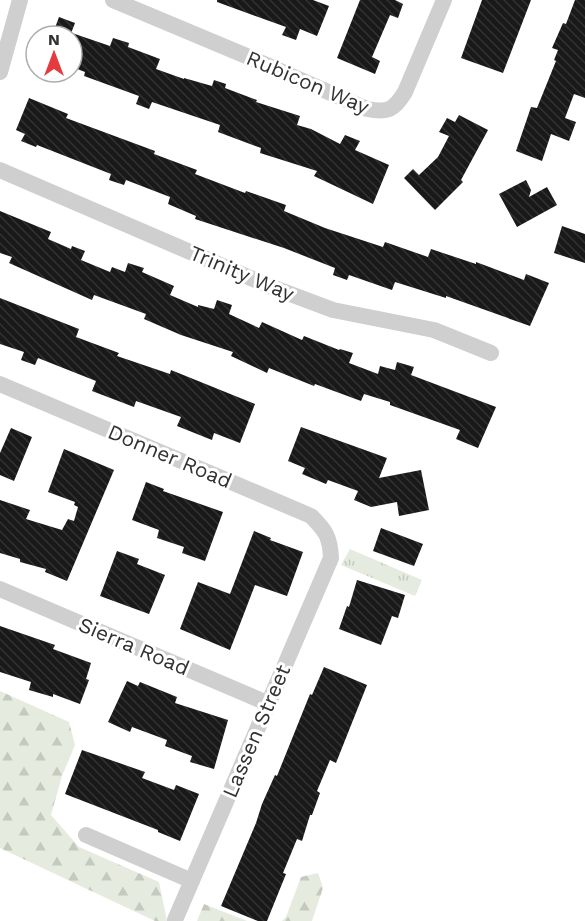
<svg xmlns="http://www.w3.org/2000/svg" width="585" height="921" font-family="'Work Sans',sans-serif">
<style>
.forest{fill:url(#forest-firs)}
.park{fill:url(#park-tufts)}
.building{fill:url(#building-back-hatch)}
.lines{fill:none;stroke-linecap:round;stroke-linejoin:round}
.minor{stroke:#cfcfcf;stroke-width:16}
.labels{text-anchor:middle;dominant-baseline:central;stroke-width:6;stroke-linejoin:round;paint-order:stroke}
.street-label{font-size:21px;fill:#323232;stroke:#fff}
</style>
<defs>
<pattern id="forest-firs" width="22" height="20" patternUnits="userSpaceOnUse" patternTransform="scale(1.5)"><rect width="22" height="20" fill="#e5ebde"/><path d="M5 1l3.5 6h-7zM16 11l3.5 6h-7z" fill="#c5cabf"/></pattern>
<pattern id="park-tufts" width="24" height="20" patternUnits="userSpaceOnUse" patternTransform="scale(1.5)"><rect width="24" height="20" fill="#e5ebde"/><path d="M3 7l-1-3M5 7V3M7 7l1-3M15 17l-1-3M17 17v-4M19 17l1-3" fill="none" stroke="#c5cabf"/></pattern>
<pattern id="building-back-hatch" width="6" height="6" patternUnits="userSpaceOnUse" patternTransform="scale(1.5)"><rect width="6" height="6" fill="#191919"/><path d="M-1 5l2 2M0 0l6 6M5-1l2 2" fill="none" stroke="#323232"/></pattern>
</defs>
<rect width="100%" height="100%" fill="#fff"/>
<path class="forest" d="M 0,691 L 69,722 L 75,745 L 62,776 L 51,815 L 79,847 L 159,882 L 167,921 L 155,921 L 0,848 Z
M 318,873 L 323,888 L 312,921 L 282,921 L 286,917 L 301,877 Z
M 204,904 L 247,921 L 197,921 Z"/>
<path class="park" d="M 350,549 L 422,580 L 415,596 L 341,565 Z"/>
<path class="building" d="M 217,0 L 313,0 L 329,6 L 317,36 L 300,29 L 296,40 L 282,35 L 286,27 L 217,2 Z
M 360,0 L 395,0 L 403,4 L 398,18 L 390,15 L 372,57 L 380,61 L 375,74 L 337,58 Z
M 482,0 L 531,0 L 503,73 L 461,58 Z
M 575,0 L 585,0 L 585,98 L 574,94 L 565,118 L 576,122 L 569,141 L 551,134 L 542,161 L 516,151 L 531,107 L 537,108 L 556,61 L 554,60 L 558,50 L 552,48 L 563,23 L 566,24 Z
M 59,17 L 75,23 L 70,36 L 52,36 Z
M 72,33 L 110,46 L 113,38 L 129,43 L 128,47 L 160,59 L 156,69 L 184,79 L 184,78 L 212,86 L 214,80 L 226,84 L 225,88 L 257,100 L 256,102 L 300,116 L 297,125 L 311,129 L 340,144 L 345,135 L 360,141 L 355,150 L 389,165 L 373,204 L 314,176 L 317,171 L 260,153 L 261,148 L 218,132 L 220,125 L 152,102 L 149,109 L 136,104 L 139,96 L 84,76 L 85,72 L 72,67 Z
M 29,98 L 68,114 L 66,118 L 155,151 L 154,154 L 197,170 L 195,174 L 245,193 L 246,191 L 286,205 L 284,211 L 325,228 L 383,247 L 385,242 L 428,257 L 431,249 L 476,264 L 476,262 L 524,280 L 526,274 L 549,283 L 530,326 L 446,296 L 446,298 L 395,282 L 392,290 L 349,275 L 347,280 L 333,275 L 335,268 L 284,248 L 195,219 L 196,216 L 168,204 L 170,197 L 126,180 L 124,185 L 109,180 L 111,174 L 37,145 L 36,147 L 21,141 L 25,134 L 16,130 Z
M 459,115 L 488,130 L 461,180 L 463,182 L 435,210 L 404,178 L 413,169 L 419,175 L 438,157 L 449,136 L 439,132 L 447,118 L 455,122 Z
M 526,180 L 531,190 L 529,197 L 547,187 L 557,205 L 517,227 L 499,194 Z
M 0,211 L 51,232 L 48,239 L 71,249 L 72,246 L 85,251 L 81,260 L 110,272 L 112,267 L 125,272 L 128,263 L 144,268 L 142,272 L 174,286 L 170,295 L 198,307 L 198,305 L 214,309 L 217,300 L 232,305 L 229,314 L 259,328 L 262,322 L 302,340 L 304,336 L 339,350 L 340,349 L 353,353 L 349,363 L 378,374 L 380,366 L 395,370 L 397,362 L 414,367 L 411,375 L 496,407 L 478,448 L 456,439 L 460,430 L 390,405 L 390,402 L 364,394 L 361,401 L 315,384 L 314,386 L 269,368 L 267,373 L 231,356 L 233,352 L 181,335 L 144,319 L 146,314 L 94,295 L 92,300 L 9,263 L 12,257 L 0,253 Z
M 562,226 L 585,234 L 585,263 L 554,253 Z
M 0,298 L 79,329 L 76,337 L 119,353 L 117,356 L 170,374 L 171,370 L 255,404 L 240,443 L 214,433 L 212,440 L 177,426 L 181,417 L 136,401 L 134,407 L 92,391 L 96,381 L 38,358 L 35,365 L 21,360 L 24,352 L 0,344 Z
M 301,427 L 387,458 L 379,478 L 421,470 L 429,510 L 399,516 L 397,502 L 371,507 L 354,500 L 358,491 L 328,480 L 326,484 L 302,474 L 305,468 L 288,461 Z
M 11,428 L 32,437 L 14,481 L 0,475 L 0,453 Z
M 64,449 L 114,470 L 67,581 L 45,572 L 46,569 L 20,562 L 20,559 L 0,553 L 0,500 L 30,510 L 26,519 L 62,530 L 68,519 L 74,521 L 78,507 L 74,505 L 75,502 L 48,492 Z
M 146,482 L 164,489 L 163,491 L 223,512 L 205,561 L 182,553 L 184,547 L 157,538 L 159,530 L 132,520 Z
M 381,528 L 423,544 L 414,566 L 373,551 Z
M 254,531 L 271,538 L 270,540 L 303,552 L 287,596 L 255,585 L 230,650 L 180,629 L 198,582 L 230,594 Z
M 117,551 L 139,559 L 137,564 L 165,575 L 149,614 L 100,596 Z
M 357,580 L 405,595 L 398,618 L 392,616 L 381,645 L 339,629 L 347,606 L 349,607 Z
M 0,626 L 55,645 L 53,649 L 91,663 L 86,679 L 89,680 L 80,704 L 53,694 L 53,697 L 29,690 L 31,682 L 0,672 Z
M 324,667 L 367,685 L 336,763 L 330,760 L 317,791 L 320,793 L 312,815 L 310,815 L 302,841 L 297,839 L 283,873 L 286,874 L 267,921 L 258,921 L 221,906 L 256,823 L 262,804 L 275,775 L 277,776 L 310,694 L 312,695 Z
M 127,681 L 138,686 L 140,682 L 177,697 L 175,703 L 228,720 L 214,769 L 190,762 L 192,756 L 165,746 L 167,740 L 132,727 L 130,732 L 108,722 Z
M 82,750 L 145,772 L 142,778 L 174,790 L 176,785 L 199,794 L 180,841 L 158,832 L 158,830 L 65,794 Z"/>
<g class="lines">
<path class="minor" d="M 113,0 L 244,55 L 367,109 C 388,113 394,110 405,92 L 444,0
M 0,72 L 20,0
M 0,170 L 269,286 L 333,310 L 434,330 L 491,353
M 0,384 L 311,516 C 326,531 330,537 331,558 L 175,920
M 0,589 L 267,703
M 86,835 L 192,881"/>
</g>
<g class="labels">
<g class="street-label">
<text transform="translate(308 82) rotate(23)">Rubicon Way</text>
<text transform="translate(242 273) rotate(23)">Trinity Way</text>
<text transform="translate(170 456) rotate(23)">Donner Road</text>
<text transform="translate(134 646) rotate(23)">Sierra Road</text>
<text transform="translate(256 731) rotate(-67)">Lassen Street</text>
</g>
</g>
<g transform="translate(54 54)"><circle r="28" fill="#ffffff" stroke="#adadad" stroke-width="1.5"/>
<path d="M0-4.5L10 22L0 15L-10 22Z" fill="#e43a40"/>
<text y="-9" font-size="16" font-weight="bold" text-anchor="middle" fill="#323232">N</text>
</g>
</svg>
